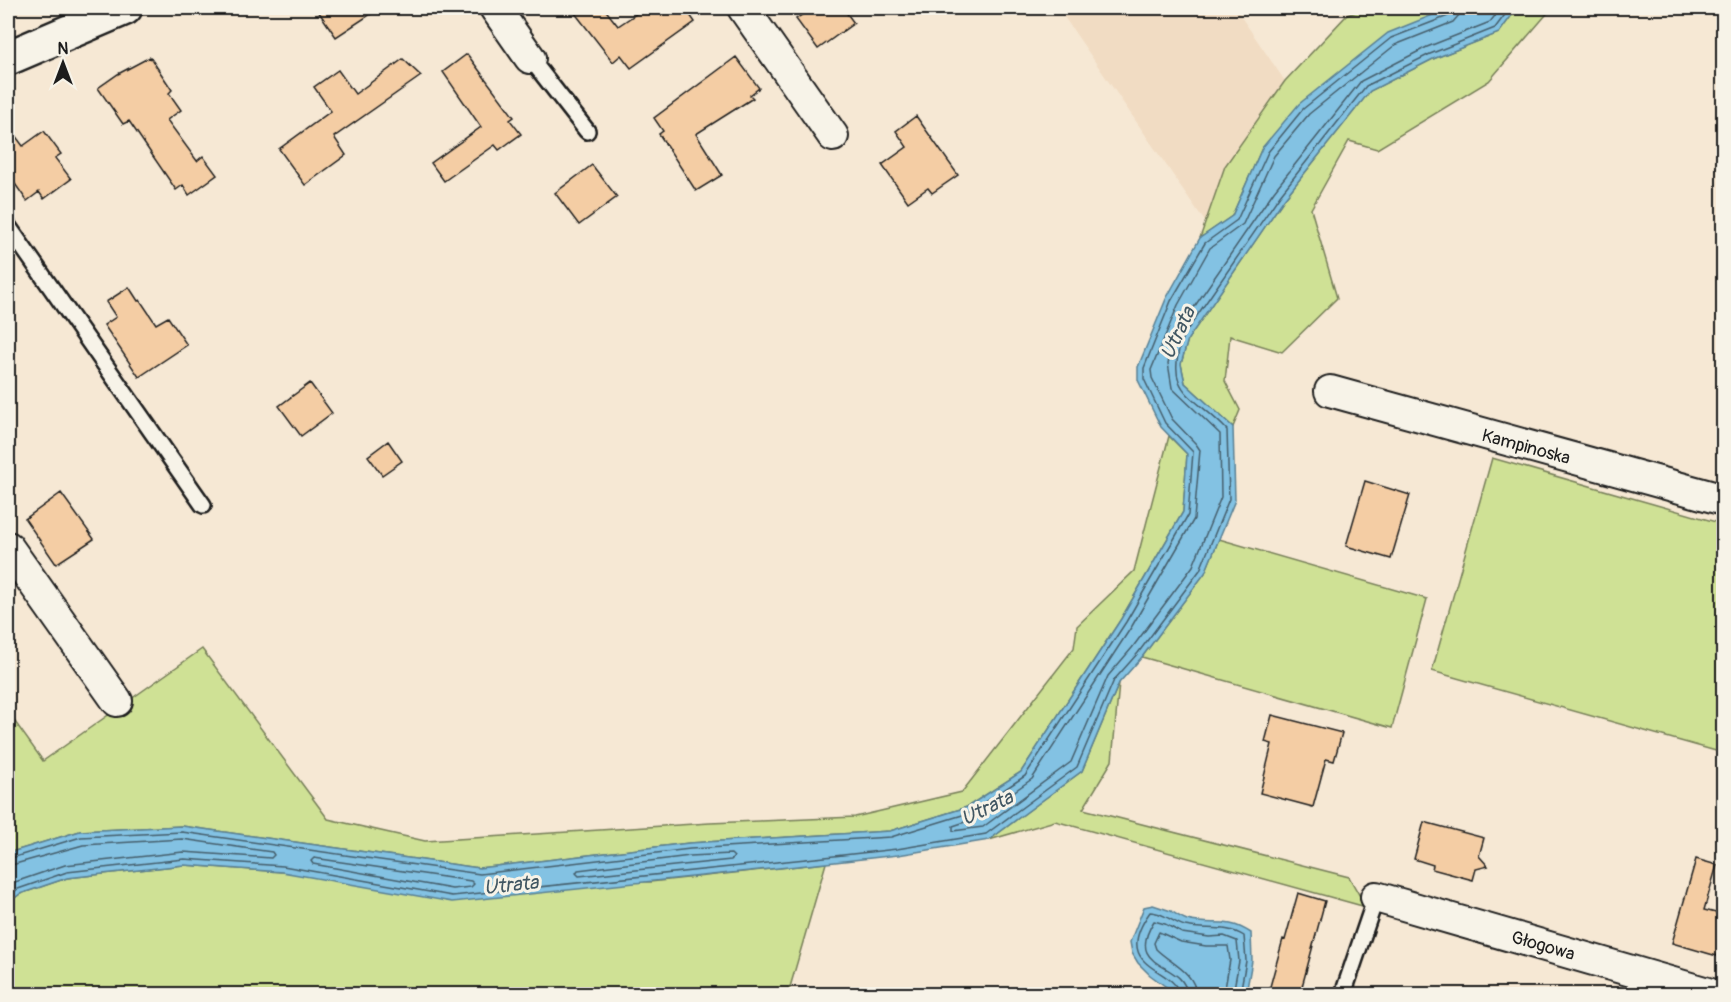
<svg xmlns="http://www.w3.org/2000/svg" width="1731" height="1002" font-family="Pangolin,sans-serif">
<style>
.built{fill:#f1dcc3}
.green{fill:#cfe195;stroke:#767e58;stroke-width:1.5}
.water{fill:#83c2e3;stroke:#5a8093;stroke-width:1.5}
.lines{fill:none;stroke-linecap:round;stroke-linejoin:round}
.shore{stroke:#455e6c;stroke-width:1.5}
.building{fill:#f4cda4;stroke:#1c1c1c;stroke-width:1.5}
.lane-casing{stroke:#1c1c1c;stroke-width:20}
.street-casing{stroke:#1c1c1c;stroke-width:34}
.secondary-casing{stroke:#1c1c1c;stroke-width:38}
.lane{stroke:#f7f3e8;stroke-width:15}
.street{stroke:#f7f3e8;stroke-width:30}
.secondary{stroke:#f7f3e8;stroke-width:33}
.labels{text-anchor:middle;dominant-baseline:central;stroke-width:6;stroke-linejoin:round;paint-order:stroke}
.street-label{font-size:18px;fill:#1c1c1c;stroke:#f7f3e8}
.water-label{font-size:20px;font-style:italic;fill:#405662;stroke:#f7f3e8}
</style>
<rect width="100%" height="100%" fill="#f6e8d4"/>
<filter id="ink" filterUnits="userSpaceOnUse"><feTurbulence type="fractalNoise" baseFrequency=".0167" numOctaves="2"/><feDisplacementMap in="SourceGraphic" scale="12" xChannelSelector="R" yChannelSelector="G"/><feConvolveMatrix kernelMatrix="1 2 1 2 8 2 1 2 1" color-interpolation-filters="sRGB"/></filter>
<g filter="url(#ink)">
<path class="built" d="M 1058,8 L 1235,8 L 1285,81 L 1225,166 L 1206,223 Z"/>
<path class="green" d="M 1368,8 L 1450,8 L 1262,148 L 1232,216 L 1200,238 L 1225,166 L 1285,81 L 1347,15 Z
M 1517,8 L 1552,8 L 1489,81 L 1377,149 L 1349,141 L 1311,209 L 1337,298 L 1282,352 L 1230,336 L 1225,381 L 1240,410 L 1233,427 L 1185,383 L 1181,364 L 1188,339 L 1284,199 L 1370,91 L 1433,59 L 1499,33 Z
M 1169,436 L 1187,454 L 1183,512 L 1121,619 L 1021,772 L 967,807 L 890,831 L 689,843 L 479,868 L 182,826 L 80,831 L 8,853 L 8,712 L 43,761 L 202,649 L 328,819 L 425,841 L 710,823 L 855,817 L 962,792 L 1074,648 L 1077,626 L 1134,571 Z
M 1492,458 L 1723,524 L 1723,753 L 1432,671 Z
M 1219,539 L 1427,599 L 1392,728 L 1142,657 L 1205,573 Z
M 1119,683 L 1112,761 L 1083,809 L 1349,877 L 1366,907 L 1055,821 L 989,840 L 1082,771 Z
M 826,863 L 788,994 L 8,994 L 8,903 L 20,894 L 67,878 L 184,865 L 282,872 L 650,882 Z"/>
<path class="water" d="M 1450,8 L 1517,8 L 1499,33 L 1433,59 L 1370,91 L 1284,199 L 1188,339 L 1181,364 L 1185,383 L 1233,427 L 1235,500 L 1205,573 L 1142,657 L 1119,683 L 1082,771 L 989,840 L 898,855 L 826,863 L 452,902 L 282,872 L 184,865 L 67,878 L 20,894 L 8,903 L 8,853 L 80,831 L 182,826 L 479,868 L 689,843 L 890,831 L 967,807 L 1021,772 L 1121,619 L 1183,512 L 1187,454 L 1161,427 L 1138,380 L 1138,367 L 1166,299 L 1200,238 L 1232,216 L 1262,148 L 1299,104 L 1388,33 Z
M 1153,905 C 1159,907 1165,909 1171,911 C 1176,914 1181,918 1187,920 C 1214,927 1225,916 1251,933 L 1252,961 L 1246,994 L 1176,994 L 1150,975 L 1138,963 L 1132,953 L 1130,942 L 1144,907 Z"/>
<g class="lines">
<path class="shore" d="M 1460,8 L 1459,15 L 1453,22 L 1395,45 L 1309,114 L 1274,156 L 1243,224 L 1210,248 L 1178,305 L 1151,370 L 1152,378 L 1172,419 L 1196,444 L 1200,450 L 1194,519 L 1132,626 L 1032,779 L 974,819 L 953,826 L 953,831 L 983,827 L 1071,762 L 1108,676 L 1132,648 L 1193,566 L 1221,497 L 1220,434 L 1172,388 L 1168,363 L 1177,332 L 1274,191 L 1361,81 L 1427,47 L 1490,22 L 1501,8
M 731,854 L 734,857 L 731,860 L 579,876 L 576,873 L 578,870 L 690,856 Z
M 314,858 L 471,881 L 474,884 L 471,887 L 452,889 L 313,864 L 311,861 Z
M 8,859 L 81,837 L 182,832 L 480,874 L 690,849 L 891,837 L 969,813 L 1025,776 L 1126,622 L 1188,515 L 1193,452 L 1165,423 L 1144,379 L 1144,368 L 1171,301 L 1205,243 L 1237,220 L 1268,152 L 1303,109 L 1391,38 L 1448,16 L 1452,12 L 1452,8
M 8,866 L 83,845 L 182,839 L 272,852 L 274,855 L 271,858 L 183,852 L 65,865 L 15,882 L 8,887
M 8,896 L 18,889 L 67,872 L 184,859 L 283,866 L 452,896 L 825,857 L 897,849 L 986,834 L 1077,767 L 1114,680 L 1138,653 L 1200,570 L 1229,499 L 1227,430 C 1193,393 1163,394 1183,336 L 1280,195 L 1366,86 L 1430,54 L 1495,28 L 1510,8
M 1179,994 C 1176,967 1109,970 1150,912 C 1163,912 1172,922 1185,926 C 1205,931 1226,924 1244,936 L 1246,961 L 1240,994
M 1187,994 C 1185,961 1123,971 1154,921 L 1165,924 L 1182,933 L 1209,937 L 1224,936 L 1237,941 L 1239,961 L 1233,994
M 1196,994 C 1195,972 1170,963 1156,949 L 1154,943 L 1159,932 L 1181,942 L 1206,946 L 1228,946 L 1230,960 L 1224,994"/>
</g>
<path class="building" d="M 316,8 L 380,8 L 336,37 Z
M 571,8 L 604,8 L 618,26 L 645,8 L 685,8 L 695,22 L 631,68 L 621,55 L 613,62 Z
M 812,8 L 843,8 L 854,23 L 818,49 L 796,19 Z
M 467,54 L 514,117 L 510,120 L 521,134 L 499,150 L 495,145 L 444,181 L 431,163 L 481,127 L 443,72 Z
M 150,57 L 172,90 L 169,93 L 181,110 L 167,120 L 197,161 L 203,156 L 217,175 L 189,195 L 183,185 L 176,190 L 129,121 L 123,124 L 98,88 L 118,74 Z
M 736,57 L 759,88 L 750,95 L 753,98 L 696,134 L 722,175 L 696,191 L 659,134 L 663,131 L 654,118 Z
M 403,59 L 421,76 L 334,137 L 346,155 L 305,185 L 279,149 L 331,111 L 314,87 L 338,70 L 355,94 Z
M 916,116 L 958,175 L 932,193 L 928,188 L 908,202 L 882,165 L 907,147 L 896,131 Z
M 8,126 L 23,146 L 44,131 L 61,154 L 55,158 L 71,179 L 44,199 L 39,192 L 27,201 L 8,174 Z
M 592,165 L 617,197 L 579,225 L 555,193 Z
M 129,287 L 138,301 L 140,300 L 156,324 L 168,317 L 187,345 L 139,377 L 104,325 L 116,317 L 106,302 Z
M 310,383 L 332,413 L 301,436 L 279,406 Z
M 388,441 L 402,461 L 382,475 L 368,456 Z
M 1365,481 L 1410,495 L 1391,559 L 1346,546 Z
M 61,493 L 94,539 L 56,564 L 25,519 Z
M 1272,715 L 1342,733 L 1334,761 L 1326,759 L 1313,807 L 1260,793 L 1272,744 L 1265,742 Z
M 1424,822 L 1484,838 L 1479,856 L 1488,866 L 1476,869 L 1473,880 L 1432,869 L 1433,865 L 1414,859 Z
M 1696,859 L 1717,865 L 1704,910 L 1724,915 L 1724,934 L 1717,956 L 1672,943 Z
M 1298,893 L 1325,901 L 1300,994 L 1268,994 L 1283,939 L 1285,940 Z"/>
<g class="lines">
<g class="lane-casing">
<path id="lane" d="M 530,58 L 587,131
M 8,226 L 203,505
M 1343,994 L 1376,897"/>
</g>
<g class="street-casing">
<path id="street" d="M 495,8 L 530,58
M 743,8 L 833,136
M 1330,391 L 1724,500
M 8,547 L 117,701
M 1376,897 L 1711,994"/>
</g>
<g class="secondary-casing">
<path id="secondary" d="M 8,58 L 125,8"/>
</g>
<use href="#lane" class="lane"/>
<use href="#street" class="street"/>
<use href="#secondary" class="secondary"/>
</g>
</g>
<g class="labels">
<g class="street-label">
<text transform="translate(1526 447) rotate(15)">Kampinoska</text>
<text transform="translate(1543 946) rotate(16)">Głogowa</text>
</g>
<g class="water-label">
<text transform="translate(1178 333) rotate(-65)">Utrata</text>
<text transform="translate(987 808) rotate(-26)">Utrata</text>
<text transform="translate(511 885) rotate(-6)">Utrata</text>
</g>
</g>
<rect width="1731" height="1002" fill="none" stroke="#f7f3e8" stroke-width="30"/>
<rect x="15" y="15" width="1701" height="972" fill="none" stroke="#1c1c1c" stroke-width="2" filter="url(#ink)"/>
<g transform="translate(63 63)" stroke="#f7f3e8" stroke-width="4.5" paint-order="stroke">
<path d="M0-4.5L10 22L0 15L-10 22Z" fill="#1c1c1c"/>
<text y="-9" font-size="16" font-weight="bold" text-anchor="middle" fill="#1c1c1c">N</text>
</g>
</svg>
